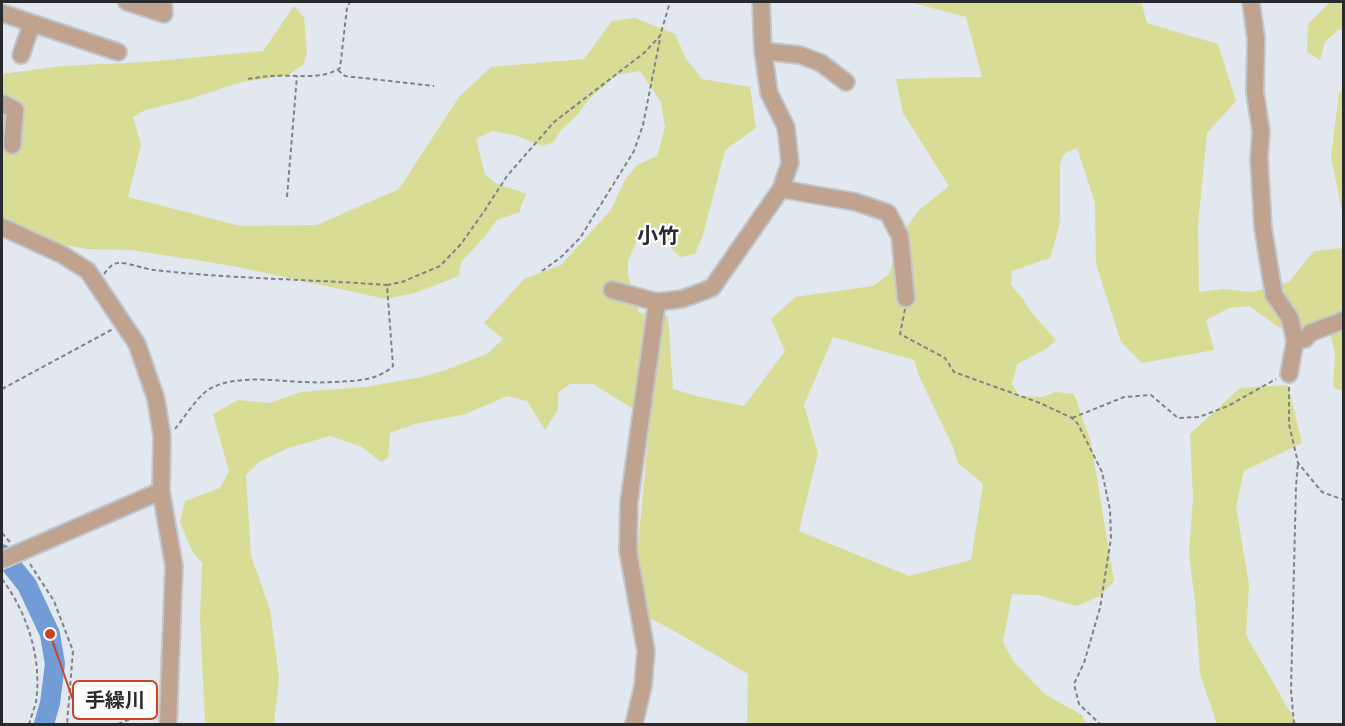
<svg xmlns="http://www.w3.org/2000/svg" width="1345" height="726" font-family="'Alegreya Sans','Noto Sans JP',sans-serif">
<style>
.green{fill:#d9dc94;fill-rule:evenodd}
.lines{fill:none;stroke-linecap:round;stroke-linejoin:round}
.river{stroke:#719cd6;stroke-width:20}
.minor-casing{stroke:#c1c6cd;stroke-width:20}
.path{stroke:#7f8388;stroke-width:2;stroke-dasharray:4.5 3;stroke-linecap:butt}
.minor{stroke:#bfa38e;stroke-width:16}
.labels{text-anchor:middle;dominant-baseline:central;stroke-width:4.5;stroke-linejoin:round;paint-order:stroke}
.quarter-label{font-size:21px;font-weight:bold;fill:#272c32;stroke:#fff}
.leader{fill:none;stroke:#cc4224;stroke-width:2}
.callout-dot{fill:#cc4224;stroke:#fff;stroke-width:2}
.callout{fill:#fff;stroke:#cc4224;stroke-width:2}
.callout-label{font-size:20px;text-anchor:middle;font-weight:bold;fill:#282a2d}
</style>
<rect width="100%" height="100%" fill="#e2e8f0"/>
<path class="green" d="M 909,2 L 1141,2 L 1147,23 L 1218,44 L 1236,101 L 1207,133 L 1198,226 L 1199,292 L 1223,289 L 1252,292 L 1289,282 L 1314,251 L 1343,248 L 1343,391 L 1333,388 L 1335,354 L 1328,324 L 1320,320 L 1287,333 L 1249,306 L 1229,308 L 1206,320 L 1214,350 L 1142,363 L 1121,342 L 1096,264 L 1095,203 L 1077,148 L 1065,153 L 1060,163 L 1060,223 L 1050,258 L 1012,271 L 1011,285 L 1023,299 L 1031,312 L 1056,340 L 1046,349 L 1017,364 L 1012,384 L 1019,396 L 1043,397 L 1056,392 L 1074,394 L 1091,442 L 1114,581 L 1100,596 L 1077,606 L 1037,595 L 1012,594 L 1003,642 L 1013,661 L 1046,695 L 1082,715 L 1086,724 L 752,724 L 747,722 L 748,674 L 669,628 L 649,618 L 637,555 L 650,419 L 593,384 L 570,384 L 558,393 L 558,410 L 545,430 L 527,401 L 507,396 L 466,414 L 415,424 L 390,433 L 388,458 L 381,462 L 362,447 L 330,436 L 288,448 L 259,462 L 246,475 L 251,556 L 270,609 L 279,678 L 274,724 L 205,724 L 200,619 L 202,563 L 192,551 L 180,522 L 185,501 L 220,488 L 229,472 L 213,414 L 238,400 L 269,403 L 301,392 L 365,387 L 417,378 L 443,371 L 487,354 L 503,339 L 484,323 L 524,279 L 561,265 L 611,210 L 625,180 L 637,165 L 657,156 L 665,127 L 661,102 L 640,71 L 617,75 L 590,98 L 577,115 L 561,130 L 554,142 L 542,146 L 515,135 L 492,131 L 476,139 L 485,174 L 495,183 L 527,194 L 521,205 L 520,212 L 497,220 L 486,235 L 461,262 L 459,276 L 415,293 L 386,299 L 233,266 L 131,250 L 87,249 L 40,240 L 23,230 L 8,218 L 2,219 L 2,74 L 61,66 L 146,62 L 263,51 L 294,6 L 304,17 L 307,53 L 303,65 L 286,76 L 241,82 L 187,100 L 145,110 L 133,117 L 141,145 L 128,197 L 240,226 L 317,225 L 399,189 L 459,97 L 491,67 L 584,59 L 612,21 L 635,18 L 675,34 L 686,59 L 702,79 L 750,87 L 756,128 L 725,150 L 703,235 L 695,254 L 680,257 L 668,245 L 655,227 L 640,233 L 628,261 L 628,275 L 639,313 L 668,316 L 673,389 L 700,397 L 744,406 L 785,351 L 771,319 L 795,297 L 873,286 L 889,274 L 900,236 L 919,210 L 949,186 L 903,113 L 896,79 L 982,77 L 966,17 ZM 833,337 L 914,360 L 919,376 L 953,447 L 958,463 L 983,484 L 971,560 L 909,576 L 799,531 L 818,453 L 804,405 Z
M 1330,2 L 1343,2 L 1343,31 L 1339,29 L 1325,42 L 1320,60 L 1307,52 L 1308,24 Z
M 1343,87 L 1343,217 L 1331,156 L 1339,94 Z
M 1288,385 L 1302,443 L 1244,471 L 1236,506 L 1249,585 L 1246,635 L 1297,724 L 1217,724 L 1200,674 L 1195,603 L 1189,552 L 1193,498 L 1190,434 L 1240,388 Z"/>
<g class="lines">
<path class="river" d="M 2,554 L 27,585 L 50,634 L 55,664 L 50,703 L 44,724"/>
<g class="minor-casing">
<path id="minor" d="M 127,2 L 164,14 L 163,2
M 1251,2 L 1256,39 L 1255,92 L 1261,132 L 1259,158 L 1263,228 L 1274,295 L 1290,318 L 1295,341 L 1289,374
M 2,13 L 118,52
M 763,51 L 800,55 L 821,63 L 846,82
M 21,55 L 32,23
M 2,104 L 4,104 L 15,110 L 12,145
M 781,189 L 856,202 L 888,213 L 900,236 L 906,298
M 2,227 L 63,255 L 88,271 L 137,344 L 156,399 L 162,436 L 161,491 L 2,560
M 612,290 L 657,302 L 682,299 L 712,288 L 781,189 L 790,163 L 786,127 L 769,93 L 763,51 L 761,2
M 1295,341 L 1305,339 L 1310,333 L 1344,320
M 161,491 L 174,566 L 168,724
M 634,724 L 643,686 L 646,651 L 628,551 L 629,502 L 657,302"/>
</g>
<path class="path" d="M 338,70 L 345,76 L 434,86
M 248,79 C 256,78 264,76 272,76 C 294,74 320,81 340,68 L 347,8 L 350,2
M 287,197 L 297,76
M 542,271 L 561,257 L 580,238 L 634,151 L 643,125 L 660,39
M 104,274 C 108,269 112,263 118,263 C 127,262 144,269 154,270 C 231,279 309,279 387,285
M 905,309 L 900,334 L 945,358 L 954,372 L 1040,403 L 1072,418 L 1078,424 L 1102,472 L 1110,510 L 1111,538 L 1100,608 L 1084,663 L 1074,684 L 1079,704 L 1100,724
M 1289,387 L 1289,424 L 1298,463 L 1322,492 L 1344,500
M 2,389 L 113,329
M 1072,418 L 1124,397 L 1151,395 L 1178,418 L 1199,417 L 1228,406 L 1276,379
M 175,429 C 183,419 194,402 204,393 C 228,373 275,381 304,382 C 320,383 335,382 351,381 C 366,380 382,377 393,366 L 387,285 L 402,282 L 440,266 L 461,244 L 485,210 L 507,176 L 554,122 L 644,53 L 660,36 L 670,2
M 2,533 L 10,542
M 30,564 L 54,601 L 73,651 L 67,724
M 2,579 C 28,614 42,659 36,702 C 34,709 31,717 29,724
M 118,724 L 155,709
M 1294,724 L 1291,690 L 1296,486 L 1298,463"/>
<use href="#minor" class="minor"/>
</g>
<g class="labels">
<g class="quarter-label">
<text x="658" y="236">小竹</text>
</g>
</g>
<path class="leader" d="M50 634L73 700"/>
<circle class="callout-dot" cx="50" cy="634" r="6"/>
<rect class="callout" x="73" y="681" width="84" height="38" rx="6"/>
<g class="callout-label">
<text x="115" y="707">手繰川</text>
</g>
<rect width="1345" height="726" fill="none" stroke="#282a2d" stroke-width="6"/>
</svg>
